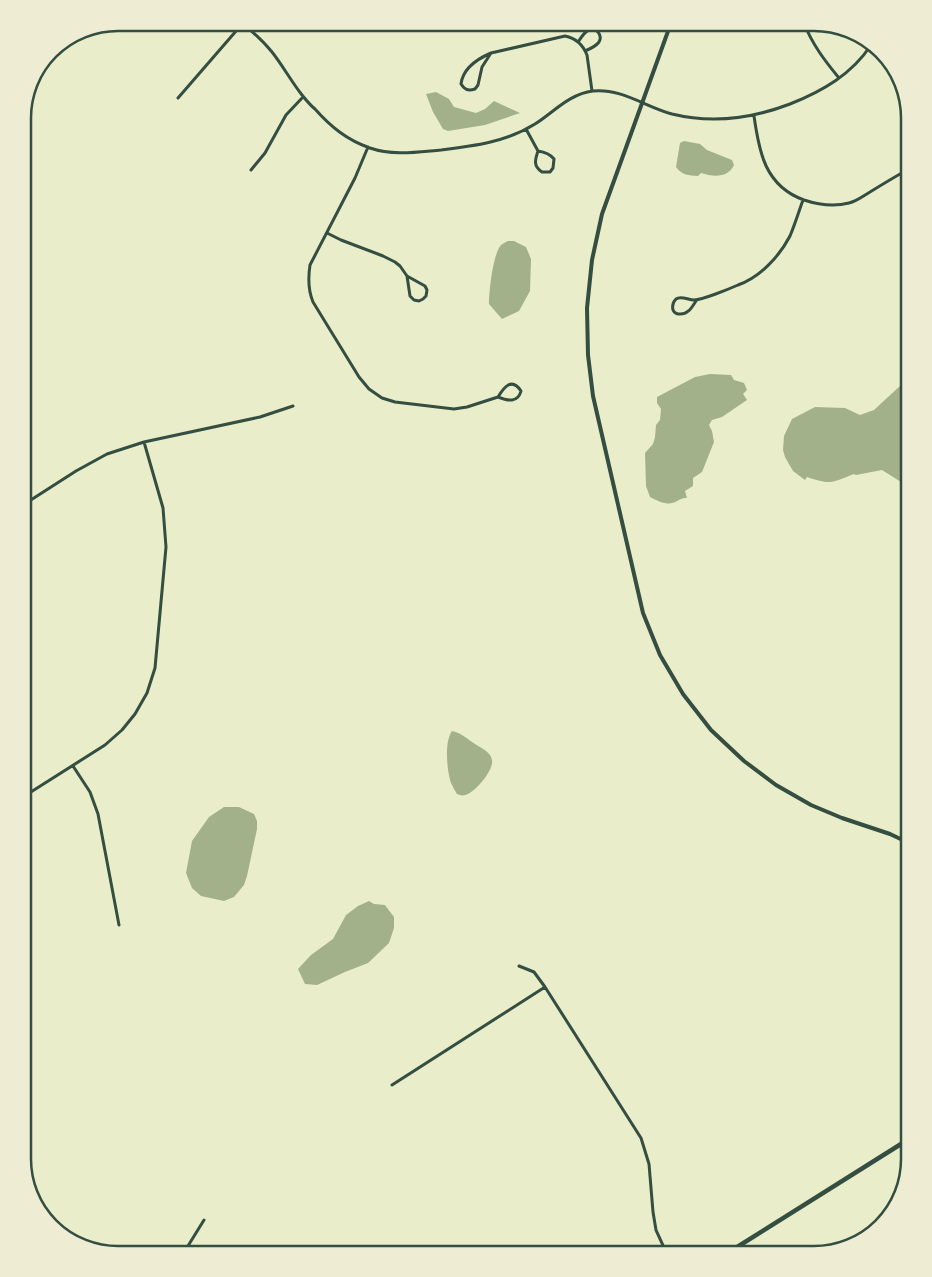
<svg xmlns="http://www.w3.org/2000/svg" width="932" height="1277" font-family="'Golos Text',sans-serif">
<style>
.water{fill:#a3b18a}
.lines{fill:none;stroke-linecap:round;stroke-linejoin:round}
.minor{stroke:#344e41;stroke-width:3}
.tertiary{stroke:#344e41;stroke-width:4}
.secondary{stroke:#344e41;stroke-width:4.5}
.rim{fill:none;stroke:#344e41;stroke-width:2.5}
</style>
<rect width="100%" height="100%" fill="#e9edc9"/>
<path class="water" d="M 436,92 L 449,99 L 454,107 L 476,113 L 485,109 L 494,101 L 520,113 L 485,125 L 448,131 L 443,129 L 433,112 L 426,94 Z
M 684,141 L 700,144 L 707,150 L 732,160 L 734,165 C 728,178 714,177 701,173 L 698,176 C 688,175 683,176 676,167 L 680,143 Z
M 508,241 L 514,241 L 526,247 L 531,259 L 530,291 L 519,311 L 502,319 L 489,304 C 489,291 493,254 501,245 C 501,245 507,241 508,241 Z
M 710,374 L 731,375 L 734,380 L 744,383 L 747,390 L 743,394 L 747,400 L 722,417 L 712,420 L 709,425 L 712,431 L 714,442 L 702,472 L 693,478 L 693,486 L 685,491 L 687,498 C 681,498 680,500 675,502 C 666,506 658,501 650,497 L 646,486 L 645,453 L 653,444 L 655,437 L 656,425 L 660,420 L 661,409 L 657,403 L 657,397 L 695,377 Z
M 909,380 L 909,487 L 882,470 L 856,475 L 854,474 C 831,483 831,485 807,477 L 805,480 L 793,471 L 785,457 L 783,450 L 784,436 L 792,419 L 815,407 L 845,408 L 860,415 L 874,410 L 901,385 Z
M 452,731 C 462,733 467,739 475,744 C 481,748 491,752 492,760 C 494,770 475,793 465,795 C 462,796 460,795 457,794 C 455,791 453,787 451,783 C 447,771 444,742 452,731 Z
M 224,807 L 239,807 L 254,814 L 257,821 L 257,829 L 247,876 L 244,885 L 234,897 L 224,901 L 201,896 L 192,888 L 186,873 L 192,841 L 209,817 Z
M 369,901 L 374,904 L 385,905 L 394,917 L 394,928 L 389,943 L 368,963 L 345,972 L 317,985 L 305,984 L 298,969 L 311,955 L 333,939 L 346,915 L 358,906 Z"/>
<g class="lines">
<path class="minor" d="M 242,23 C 253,32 263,41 272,52 C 283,66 291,81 302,95 C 306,100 310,105 315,109 C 331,127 347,140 370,148 C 393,156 417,152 441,150 C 474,146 506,142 535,124 C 554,112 569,94 593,91 C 621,88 646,107 672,114 C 713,124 751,119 790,104 C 823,91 852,74 871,45
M 804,23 C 812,44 825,61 839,78
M 97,30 L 100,32 L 107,30 L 110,26
M 578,42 C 581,38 584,32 589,30 C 596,27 603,35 599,42 C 596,46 590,49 585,51
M 491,53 L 482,67 L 478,85 L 475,89 C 468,91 465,90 461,84 C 463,68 477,59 491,53 L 565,36 C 575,38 583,45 587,55 L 592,91
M 178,98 L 243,23
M 754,116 C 759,152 765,186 804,200 C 819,205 834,207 849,203 C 857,201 863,196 870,192 C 883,184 896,176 909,169
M 526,129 L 538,151 C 535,160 533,166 542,172 L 550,172 L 553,168 L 554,159 C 550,154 545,152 538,151
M 368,147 L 355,178 L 310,265 C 308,278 308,290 313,302 L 359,377 L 369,389 L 382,398 L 395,402 L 454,409 L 467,407 L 498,397 C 508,401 518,403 521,391 C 512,377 504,387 498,397
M 251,170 L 265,153 L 286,115 L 303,97
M 327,233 L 341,240 L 383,256 L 395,262 L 400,266 L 407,276 L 410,296 L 414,300 L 419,301 L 423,299 L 426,296 L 427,290 L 425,286 L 407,276
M 23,272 C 26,268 25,264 23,261
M 696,301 C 692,307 688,315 679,314 C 676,314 674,312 673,310 C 672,306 673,302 676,299 C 681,295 688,300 694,300 C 702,300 729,289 738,285 C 760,277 779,257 790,236 C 795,224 799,211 803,200
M 23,505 L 76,471 L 107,454 L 144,442 L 260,417 L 293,406
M 73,766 L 90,792 L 98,814 L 119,925
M 23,797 L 105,745 L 122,730 L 135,714 L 147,693 L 155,668 L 166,547 L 163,508 L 144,442
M 519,966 L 534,972 L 545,987 L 641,1138 L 649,1164 L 653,1212 L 656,1230 L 667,1254
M 392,1085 L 545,987
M 183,1254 L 204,1220"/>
<path class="tertiary" d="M 671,23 L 602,214 L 592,260 L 587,308 L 588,355 L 593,396 L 643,613 L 660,655 L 683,694 L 711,730 L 744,761 L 776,785 L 811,805 L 842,818 L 890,834 L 909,843"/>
<path class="secondary" d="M 726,1254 L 909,1139"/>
</g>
<path d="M0 0H932V1277H0ZM118 31H814A87 87 0 0 1 901 118V1159A87 87 0 0 1 814 1246H118A87 87 0 0 1 31 1159V118A87 87 0 0 1 118 31Z" fill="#eeecd3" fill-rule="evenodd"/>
<path class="rim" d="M118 31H814A87 87 0 0 1 901 118V1159A87 87 0 0 1 814 1246H118A87 87 0 0 1 31 1159V118A87 87 0 0 1 118 31Z"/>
</svg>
